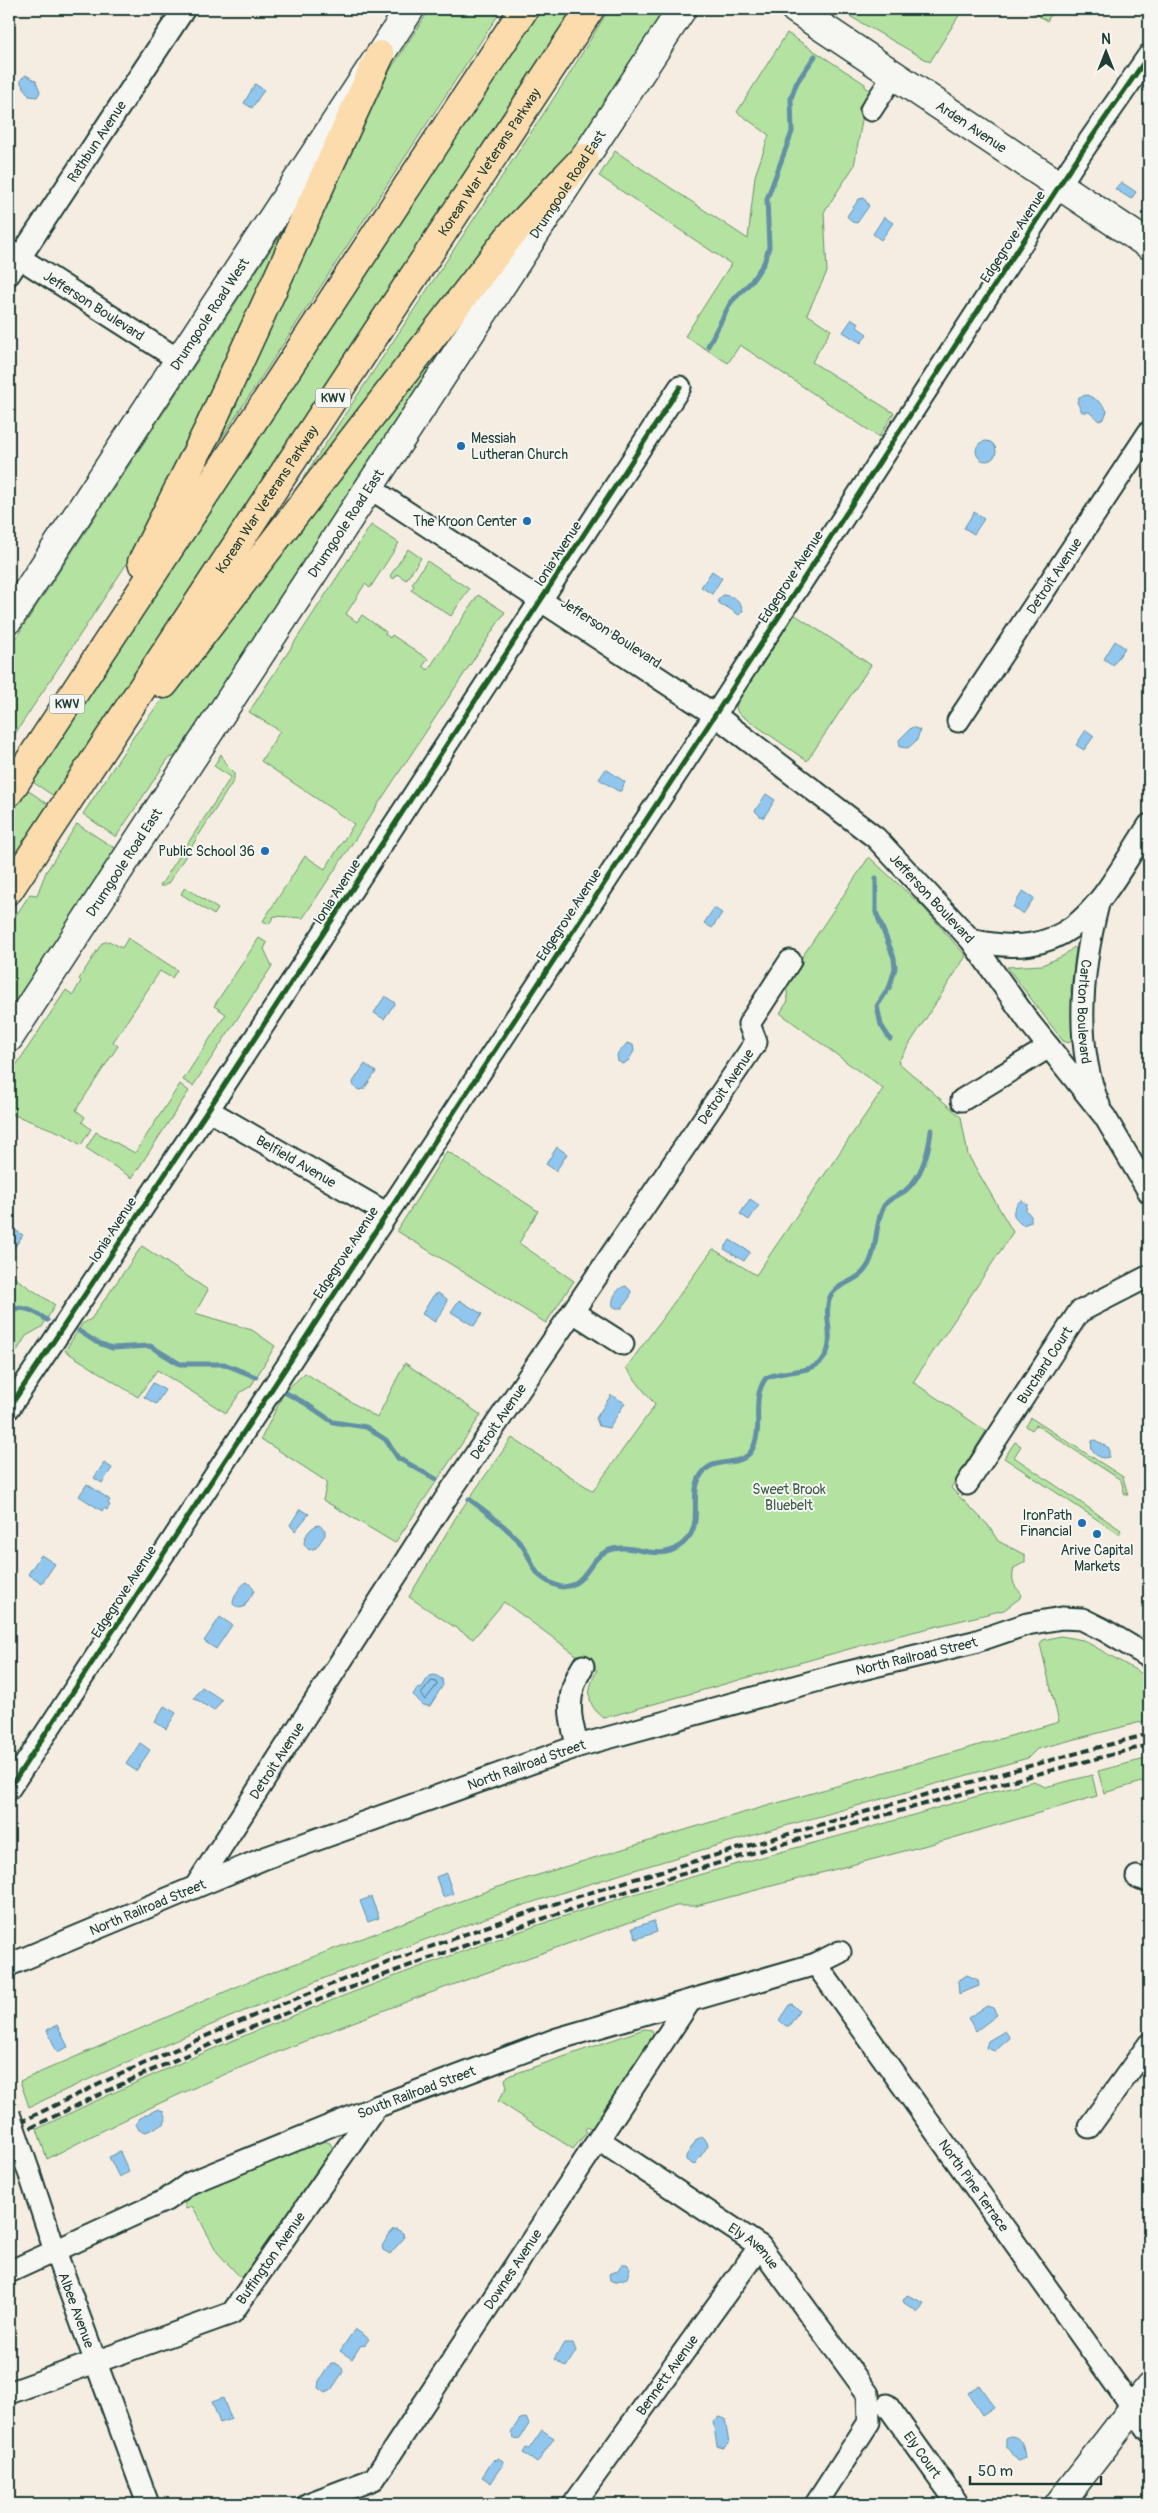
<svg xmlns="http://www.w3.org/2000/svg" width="1158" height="2513" font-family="Pangolin,sans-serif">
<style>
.green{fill:#b3e2a1;stroke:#69906a}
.water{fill:#91c7ef;stroke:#6390a4}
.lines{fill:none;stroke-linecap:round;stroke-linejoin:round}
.shore{stroke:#4d747f;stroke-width:1}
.stream{stroke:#6390a4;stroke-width:5}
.street-casing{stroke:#1f3d34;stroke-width:25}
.secondary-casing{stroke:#1f3d34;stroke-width:31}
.highway-casing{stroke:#1f3d34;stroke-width:31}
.street{stroke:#f6f6f2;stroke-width:21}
.secondary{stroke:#f6f6f2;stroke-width:28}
.highway{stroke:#fcdcac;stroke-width:28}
.rail{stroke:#1f3d34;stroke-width:4;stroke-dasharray:8 4;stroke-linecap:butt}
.street-bridge-casing{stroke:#1f3d34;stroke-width:25;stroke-linecap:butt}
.street-bridge{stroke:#f6f6f2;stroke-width:21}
.cycleway-casing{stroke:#f6f6f2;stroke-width:8}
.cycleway{stroke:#1b5e20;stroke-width:5}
.poi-dot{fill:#1f6fb2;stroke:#f6f6f2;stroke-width:2}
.labels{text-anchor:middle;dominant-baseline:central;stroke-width:4;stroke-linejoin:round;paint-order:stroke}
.shield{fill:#f6f6f2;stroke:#60746d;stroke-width:1}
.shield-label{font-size:12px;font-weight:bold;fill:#1f3d34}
.street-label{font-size:14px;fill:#1f3d34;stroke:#f6f6f2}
.poi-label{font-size:14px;fill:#1f3d34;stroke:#f6f6f2;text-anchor:end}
.park-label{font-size:14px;fill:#3d5e4a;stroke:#f6f6f2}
</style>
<rect width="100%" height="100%" fill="#f5ede1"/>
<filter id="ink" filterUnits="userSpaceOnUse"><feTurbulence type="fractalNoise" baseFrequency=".02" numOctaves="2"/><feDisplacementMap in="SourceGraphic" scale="10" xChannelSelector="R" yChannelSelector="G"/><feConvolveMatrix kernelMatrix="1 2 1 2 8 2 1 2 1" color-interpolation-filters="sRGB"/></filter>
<g filter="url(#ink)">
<path class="green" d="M 430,9 L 502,9 L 206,462 L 354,132 L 390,70 Z
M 540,9 L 577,9 L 57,798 L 31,781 Z
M 609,9 L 668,9 L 595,119 L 569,152 L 293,497 L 295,490 L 567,78 Z
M 837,9 L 963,9 L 930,62 Z
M 1027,9 L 1054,9 L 1047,21 Z
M 787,33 L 865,84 L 865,87 L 873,92 L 864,109 L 854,166 L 824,212 L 827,272 L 807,314 L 831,330 L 812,362 L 894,413 L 879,437 L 740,345 L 728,363 L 685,336 L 731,264 L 599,176 L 615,151 L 748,239 L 755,176 L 769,135 L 737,112 Z
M 304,199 L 158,516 L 9,743 L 9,648 Z
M 451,326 L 456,332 L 177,755 L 168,759 L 116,837 L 83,814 L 134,736 Z
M 371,525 L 399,543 L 370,588 L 365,584 L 346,614 L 357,622 L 362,615 L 386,632 L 385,634 L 390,638 L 392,635 L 428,659 L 423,666 L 428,670 L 478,595 L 505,612 L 303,918 L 274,916 L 269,924 L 263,921 L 305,856 L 325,869 L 354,824 L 261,761 L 280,731 L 249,712 Z
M 408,549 L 421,558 L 406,580 L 397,574 L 394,579 L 390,576 Z
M 427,561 L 469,589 L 451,616 L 411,590 L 414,586 L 412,584 Z
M 794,614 L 871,665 L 807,761 L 738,713 L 736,708 L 739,695 Z
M 221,754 L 226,765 L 234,773 L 234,780 L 169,882 L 164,886 L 160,886 L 231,777 L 214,766 Z
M 26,789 L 52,807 L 9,872 L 9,815 Z
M 77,824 L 116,849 L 9,1012 L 9,926 L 30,894 L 37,895 L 46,872 Z
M 869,857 L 922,906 L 966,956 L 898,1062 L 961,1117 L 968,1155 L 1013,1232 L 913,1382 L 986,1431 L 951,1488 L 988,1525 L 998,1541 L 1025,1555 L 1025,1562 L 1014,1568 C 1011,1580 1013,1585 1021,1593 L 1020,1598 L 1004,1610 L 888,1638 L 604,1718 C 585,1704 587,1690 597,1670 L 504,1602 L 473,1639 L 409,1597 L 456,1517 L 512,1438 L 593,1491 L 655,1405 L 626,1368 L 713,1249 L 756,1275 L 883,1089 L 780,1013 L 788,1001 L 786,981 Z
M 185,887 L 218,909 L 214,915 L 181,894 Z
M 128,938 L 177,970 L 172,978 L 160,971 L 113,1042 L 118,1046 L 76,1110 L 85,1117 L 82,1122 L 91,1129 L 81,1145 L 64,1134 L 9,1113 L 9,1076 L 66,990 L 73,995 L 81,981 L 79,979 L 102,943 L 109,941 L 122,948 Z
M 259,938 L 267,943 L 264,949 L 272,966 L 193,1086 L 183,1080 L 226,1014 L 214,1006 Z
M 1074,947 L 1076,949 L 1071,989 L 1074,1036 L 1069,1043 L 1063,1041 L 1007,967 L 1042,965 L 1063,956 Z
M 180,1084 L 189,1091 L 132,1178 L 86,1148 L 96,1132 L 135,1153 Z
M 447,1151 L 538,1211 L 519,1243 L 574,1281 L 546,1323 L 397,1231 Z
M 142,1246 L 208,1290 L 195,1313 L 252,1330 L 275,1346 L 251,1386 L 241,1392 L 226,1413 L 157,1370 L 138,1397 L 65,1351 L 82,1324 L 91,1319 Z
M 9,1274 L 55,1305 L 42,1327 L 26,1336 L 9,1364 Z
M 405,1363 L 481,1415 L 395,1543 L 323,1500 L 327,1482 L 261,1439 L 285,1391 L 305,1373 L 377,1418 Z
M 1031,1418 L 1123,1477 L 1128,1495 L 1125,1495 L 1121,1480 L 1036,1425 L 1032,1430 L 1026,1426 Z
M 1015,1442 L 1021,1446 L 1014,1457 L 1121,1530 L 1119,1534 L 1004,1458 Z
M 1061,1636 L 1083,1640 L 1146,1676 L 1149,1680 L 1149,1720 L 1037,1749 L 1028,1758 C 856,1807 682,1852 512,1909 C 347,1965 187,2033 29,2107 L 20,2081 L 252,1980 L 492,1889 L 708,1823 L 1059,1722 L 1040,1644 L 1043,1640 Z
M 1149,1758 L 1149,1780 L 1104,1793 L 1098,1771 Z
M 1092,1775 L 1097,1796 L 946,1840 L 696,1906 L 676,1906 C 462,1981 247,2053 47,2159 L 37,2129 C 201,2049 371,1982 544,1923 C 650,1887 758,1858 865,1829 C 922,1813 977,1795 1034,1781 L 1045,1787 Z
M 644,2029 L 652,2030 L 654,2037 L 601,2120 L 590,2129 L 588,2127 L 585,2129 L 587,2132 L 573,2149 L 498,2101 L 507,2087 L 505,2079 L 508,2076 Z
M 321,2140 L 330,2143 L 334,2150 L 253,2270 L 241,2278 L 217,2252 L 193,2207 L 186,2209 L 184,2202 L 188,2195 Z"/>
<path class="water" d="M 26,75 L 36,81 L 40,92 L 37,97 L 29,96 L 21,83 L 21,79 Z
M 255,84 L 264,90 L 252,108 L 244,103 Z
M 1121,182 L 1136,192 L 1131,199 L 1115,189 Z
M 864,198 L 869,206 L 857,223 L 852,222 L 847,216 L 859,199 Z
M 884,217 L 893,223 L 881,240 L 873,234 Z
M 852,319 L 859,323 L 857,327 L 867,334 L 861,343 L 843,332 Z
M 1087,395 C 1095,399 1102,402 1107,411 L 1104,419 L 1099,421 L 1089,412 L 1082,412 L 1077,402 L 1079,397 Z
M976 451a10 10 0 1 1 20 0a10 10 0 1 1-20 0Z
M 974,512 L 984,519 L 974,534 L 964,528 Z
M 712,571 L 722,578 L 712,594 L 701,587 Z
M 723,595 C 733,596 741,600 743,611 L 739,615 L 727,607 L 720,605 L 718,600 Z
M 1115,641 L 1125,648 L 1113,665 L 1104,659 Z
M 912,727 L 920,730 L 917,740 L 908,748 L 900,747 L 899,740 Z
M 1086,730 L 1094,736 L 1084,750 L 1076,745 Z
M 606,769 L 625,782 L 621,791 L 618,791 L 599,779 Z
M 766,794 L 775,800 L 764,817 L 761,817 L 755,811 Z
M 1023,891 L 1034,898 L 1023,914 L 1013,907 Z
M 714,908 L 722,913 L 712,928 L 704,923 Z
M 385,996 L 395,1003 L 384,1019 L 374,1013 Z
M 627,1043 L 633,1045 L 634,1051 L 628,1061 L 622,1064 L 618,1061 L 617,1055 Z
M 365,1064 L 376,1072 L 364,1089 L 359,1090 L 354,1087 L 353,1082 Z
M 557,1147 L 567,1154 L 556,1171 L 546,1164 Z
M 750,1199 L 759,1205 L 749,1220 L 740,1214 Z
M 1021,1200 L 1027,1204 L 1026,1210 L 1031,1216 L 1031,1222 L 1023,1225 C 1011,1218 1011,1209 1021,1200 Z
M 13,1229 L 23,1235 L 10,1254 L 9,1235 Z
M 730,1240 L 750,1252 L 744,1261 L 724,1249 Z
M 626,1286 L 631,1291 L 630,1297 L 622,1308 L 616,1308 L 613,1306 C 611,1298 618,1287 626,1286 Z
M 438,1293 L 447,1299 L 446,1305 L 435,1322 L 422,1314 L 433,1296 Z
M 459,1300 L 482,1314 L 474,1326 L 451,1312 Z
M 153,1383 L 165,1390 L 156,1404 L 144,1397 Z
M 611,1395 L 625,1403 L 609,1428 L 599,1426 L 596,1418 Z
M 1095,1440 L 1109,1448 L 1109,1457 L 1103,1458 C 1093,1455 1090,1450 1092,1441 Z
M 104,1463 L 112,1468 L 102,1483 L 94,1478 Z
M 87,1484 L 110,1500 L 108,1503 L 110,1505 L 107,1510 L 104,1508 L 102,1511 L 79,1496 Z
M 300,1509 L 309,1514 L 295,1531 L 290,1525 Z
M 319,1525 L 325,1530 L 325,1535 L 316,1548 L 309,1550 L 304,1544 C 304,1536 311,1526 319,1525 Z
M 41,1555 L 55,1564 L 42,1583 L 28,1574 Z
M 247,1582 L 253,1587 L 254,1591 L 244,1607 L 239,1608 L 233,1604 C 233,1597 240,1585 247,1582 Z
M 220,1617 L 232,1625 L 216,1649 L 204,1641 Z
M 435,1675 L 442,1679 L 443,1685 L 430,1706 C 418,1706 420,1699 413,1695 L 417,1688 L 421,1689 L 429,1676 Z
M 202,1687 L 222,1700 L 214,1711 L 194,1698 Z
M 164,1706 L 176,1713 L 166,1729 L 155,1722 Z
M 140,1743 L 150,1750 L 136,1771 L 126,1764 Z
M 446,1873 L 453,1894 L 443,1897 L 436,1877 Z
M 371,1897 L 379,1918 L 368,1922 L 360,1901 Z
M 654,1921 L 657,1932 L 636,1939 L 632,1928 Z
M 967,1975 L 978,1980 L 979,1986 L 959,1994 L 958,1981 Z
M 792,2004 L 799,2011 L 789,2026 L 786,2026 L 779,2020 L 789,2005 Z
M 987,2006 L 993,2008 L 997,2015 L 976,2031 L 968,2018 Z
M 57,2025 L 68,2047 L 57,2052 L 47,2030 Z
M 1005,2031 L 1010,2038 L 995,2051 L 986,2048 L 988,2041 Z
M 158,2109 L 163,2111 L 166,2119 L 164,2124 L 146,2132 L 139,2130 L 136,2124 L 139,2118 Z
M 702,2137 L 707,2142 L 708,2146 L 694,2165 L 686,2160 L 686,2156 L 697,2139 Z
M 120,2152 L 129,2172 L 119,2177 L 109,2157 Z
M 396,2229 L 403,2233 L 404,2238 L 390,2254 L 383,2250 L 382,2246 L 392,2230 Z
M 622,2264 L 627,2264 L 630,2268 L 627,2278 L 614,2282 L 610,2280 L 609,2274 L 617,2271 Z
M 907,2295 L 924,2303 L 918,2312 L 904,2303 L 903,2300 Z
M 355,2329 L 369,2339 L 364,2346 L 361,2345 L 352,2359 L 340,2351 Z
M 564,2343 L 573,2343 L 576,2351 L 566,2367 L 554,2359 Z
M 331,2363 L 335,2363 L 342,2367 L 343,2372 L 331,2390 L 325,2393 L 318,2388 L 319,2381 Z
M 979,2385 L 994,2407 L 982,2415 L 968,2393 Z
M 223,2398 L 231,2419 L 220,2423 L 212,2402 Z
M 719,2417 L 725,2419 L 729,2444 L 723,2448 L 717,2446 L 713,2421 Z
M 526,2418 L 529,2424 L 520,2438 L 514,2439 L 511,2432 L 520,2419 Z
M 542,2430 L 554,2438 L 537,2463 L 523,2453 L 526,2448 L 529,2449 Z
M 1010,2436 C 1022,2436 1024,2449 1025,2458 L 1018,2461 L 1006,2445 L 1006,2438 Z
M 498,2458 L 503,2461 L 503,2465 L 491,2483 L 482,2477 L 494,2459 L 496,2461 Z"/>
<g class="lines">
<path class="shore" d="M 432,1681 L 436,1682 L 437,1685 L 425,1700 L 421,1695 Z"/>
<path class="stream" d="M 840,11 L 843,9
M 708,346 L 731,302 L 751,282 L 764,263 L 769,247 L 767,199 L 792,132 L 791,98 L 797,82 L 815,56
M 876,878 L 876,912 L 894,958 L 895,968 L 890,986 L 877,1006 L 881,1025 L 890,1039
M 9,1310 C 24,1305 34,1311 47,1320
M 79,1331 L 96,1342 L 112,1348 L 150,1346 L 180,1364 L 224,1364 L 256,1377
M 286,1393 L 305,1403 L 333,1422 L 366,1427 L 386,1440 L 398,1458 L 436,1479
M 469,1499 C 487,1512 503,1524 518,1540 C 537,1562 526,1575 561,1587 C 586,1587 588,1559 607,1551 C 635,1539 663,1570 689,1537 C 703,1518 687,1490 704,1471 C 718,1456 743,1469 753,1448 C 764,1426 750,1399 766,1378 C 784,1369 813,1375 824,1358 C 837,1339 821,1315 831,1295 C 838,1283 856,1282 864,1271 C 878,1255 874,1229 882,1210 C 886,1199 896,1197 905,1191 C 922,1177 929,1151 931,1130"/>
<g class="street-casing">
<g id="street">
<path d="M 871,110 L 894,75"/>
<path id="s1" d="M 9,251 L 179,360"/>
<path id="s2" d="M 9,274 L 184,9"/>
<path id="s3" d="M 370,488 L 715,715 L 876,838 L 971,940 L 1029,1022 L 1105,1117 L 1149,1192"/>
<path id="s4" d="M 958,721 L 1149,432"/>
<path id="s5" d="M 1098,904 C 1082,968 1073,1042 1099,1105"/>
<path d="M 971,940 C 1076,965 1100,900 1149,825"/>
<path d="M 962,1100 L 1049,1047"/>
<path id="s6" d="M 208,1110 L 386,1213"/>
<path d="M 573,1312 L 623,1344"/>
<path d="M 9,1408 L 208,1110 L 680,387"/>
<path id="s7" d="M 967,1484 L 1079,1312 L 1149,1276"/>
<path d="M 578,1746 C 568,1716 566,1693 583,1666"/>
<path d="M 9,1789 L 715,715 L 1072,166 L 1149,55"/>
<path d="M 1137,1877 L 1149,1881"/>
<path id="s8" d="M 196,1886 L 446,1498 L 756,1042 L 749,1024 L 790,961"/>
<path id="s9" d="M 816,1964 L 1149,2431"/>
<path id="s10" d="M 9,1965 L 265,1858 L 578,1746 L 841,1674 L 974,1642 L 1027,1624 L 1062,1618 L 1082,1619 L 1104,1630 L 1149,1657"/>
<path d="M 1089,2127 L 1149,2044"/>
<path id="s11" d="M 599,2140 L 760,2246 L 868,2394 L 869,2422 L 816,2504"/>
<path id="s12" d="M 29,2172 L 55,2251 L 148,2504"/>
<path id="s13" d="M 9,2272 L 166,2200 L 190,2183 L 376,2107 L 557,2039 L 816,1964 L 840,1952"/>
<path id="s14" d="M 9,2393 L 232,2313 L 376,2107"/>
<path id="s15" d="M 887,2405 L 958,2504"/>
<path id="s16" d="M 308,2504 L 374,2479 L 690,2001"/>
<path id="s17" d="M 574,2504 L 760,2246"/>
</g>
</g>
<g class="secondary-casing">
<g id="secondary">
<path id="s18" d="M 795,9 L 1149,245"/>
<path id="s19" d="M 9,619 L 410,9"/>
<path id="s20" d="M 9,1038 L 682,9"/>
<path d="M 1059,2504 L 1149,2388"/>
</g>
</g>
<g class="highway-casing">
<g id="highway">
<path d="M 142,562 L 209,428 L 380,55"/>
<path d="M 164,684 L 509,237 L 584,158"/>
<path d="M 9,792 L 524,9"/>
<path id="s21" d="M 9,890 L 590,9"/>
</g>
</g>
<use href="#street" class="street"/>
<use href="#secondary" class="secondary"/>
<use href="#highway" class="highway"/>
<path class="rail" d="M 9,2128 C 148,2058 292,1997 438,1944 C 541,1906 646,1875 751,1845 C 883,1806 1016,1769 1149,1734
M 9,2139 C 369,1955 759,1845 1149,1745"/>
<g class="street-bridge-casing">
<path id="street-bridge" d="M 9,2114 L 29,2172"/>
</g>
<use href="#street-bridge" class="street-bridge"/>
<g class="cycleway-casing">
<path id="cycleway" d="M 9,1408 L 208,1110 L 680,387
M 9,1789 L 715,715 L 1072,166 L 1149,55"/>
</g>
<use href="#cycleway" class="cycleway"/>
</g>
</g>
<g class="poi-dot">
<circle cx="461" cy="446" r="5"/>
<circle cx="527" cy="521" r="5"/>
<circle cx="265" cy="851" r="5"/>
<circle cx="1082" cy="1523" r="5"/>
<circle cx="1097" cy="1534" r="5"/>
</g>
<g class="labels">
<g class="shield">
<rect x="315.5" y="388.5" width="35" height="19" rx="4"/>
<rect x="49.5" y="694.5" width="35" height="19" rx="4"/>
</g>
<g class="shield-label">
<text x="333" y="398">KWV</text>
<text x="67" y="704">KWV</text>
</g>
<g class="street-label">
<text stroke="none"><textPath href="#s18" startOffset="212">Arden Avenue</textPath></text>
<text stroke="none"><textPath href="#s2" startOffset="159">Rathbun Avenue</textPath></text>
<text stroke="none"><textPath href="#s21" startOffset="872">Korean War Veterans Parkway</textPath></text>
<text stroke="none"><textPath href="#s20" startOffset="1020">Drumgoole Road East</textPath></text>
<text transform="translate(1013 237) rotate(-57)">Edgegrove Avenue</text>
<text stroke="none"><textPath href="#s1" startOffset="101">Jefferson Boulevard</textPath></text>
<text stroke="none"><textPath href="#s19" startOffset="365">Drumgoole Road West</textPath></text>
<text stroke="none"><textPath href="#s21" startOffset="468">Korean War Veterans Parkway</textPath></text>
<text stroke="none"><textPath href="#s20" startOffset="615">Drumgoole Road East</textPath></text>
<text transform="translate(558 554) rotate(-57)">Ionia Avenue</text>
<text stroke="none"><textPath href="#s4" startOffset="174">Detroit Avenue</textPath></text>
<text transform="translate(791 577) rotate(-57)">Edgegrove Avenue</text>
<text transform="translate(611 633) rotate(33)">Jefferson Boulevard</text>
<text stroke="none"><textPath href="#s20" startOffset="210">Drumgoole Road East</textPath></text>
<text transform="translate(337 892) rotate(-57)">Ionia Avenue</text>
<text stroke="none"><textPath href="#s3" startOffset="698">Jefferson Boulevard</textPath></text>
<text transform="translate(569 915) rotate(-57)">Edgegrove Avenue</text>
<text stroke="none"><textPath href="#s5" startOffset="109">Carlton Boulevard</textPath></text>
<text stroke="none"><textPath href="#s8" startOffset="959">Detroit Avenue</textPath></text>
<text stroke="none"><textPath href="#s6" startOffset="102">Belfield Avenue</textPath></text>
<text transform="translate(113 1230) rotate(-57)">Ionia Avenue</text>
<text transform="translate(346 1253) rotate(-57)">Edgegrove Avenue</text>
<text stroke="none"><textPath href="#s7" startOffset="142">Burchard Court</textPath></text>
<text stroke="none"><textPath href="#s8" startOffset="554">Detroit Avenue</textPath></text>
<text transform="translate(124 1592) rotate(-57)">Edgegrove Avenue</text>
<text stroke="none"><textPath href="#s10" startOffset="960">North Railroad Street</textPath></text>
<text stroke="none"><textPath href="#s8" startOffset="149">Detroit Avenue</textPath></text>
<text stroke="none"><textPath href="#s10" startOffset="555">North Railroad Street</textPath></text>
<text stroke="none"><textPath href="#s10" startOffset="150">North Railroad Street</textPath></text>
<text stroke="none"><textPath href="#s13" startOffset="446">South Railroad Street</textPath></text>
<text stroke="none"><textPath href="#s9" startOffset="272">North Pine Terrace</textPath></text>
<text stroke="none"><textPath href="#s11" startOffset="188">Ely Avenue</textPath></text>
<text stroke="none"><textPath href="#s14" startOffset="304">Buffington Avenue</textPath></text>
<text stroke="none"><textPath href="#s16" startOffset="322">Downes Avenue</textPath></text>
<text stroke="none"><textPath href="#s12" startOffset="146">Albee Avenue</textPath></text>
<text stroke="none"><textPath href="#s17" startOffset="159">Bennett Avenue</textPath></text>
<text stroke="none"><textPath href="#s15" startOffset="61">Ely Court</textPath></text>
</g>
<g class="poi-label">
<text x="471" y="438" text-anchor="start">Messiah<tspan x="471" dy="16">Lutheran Church</tspan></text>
<text x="517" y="521">The Kroon Center</text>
<text x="255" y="851">Public School 36</text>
<text x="1072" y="1515">IronPath<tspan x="1072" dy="16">Financial</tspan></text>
<text x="1097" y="1550" text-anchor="middle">Arive Capital<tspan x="1097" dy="16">Markets</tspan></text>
</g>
<g class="park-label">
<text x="789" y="1489">Sweet Brook<tspan x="789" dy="16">Bluebelt</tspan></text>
</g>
</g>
<rect width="1158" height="2513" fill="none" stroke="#f6f6f2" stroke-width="30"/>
<rect x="15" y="15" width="1128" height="2483" fill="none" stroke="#1f3d34" stroke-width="2" filter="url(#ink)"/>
<g transform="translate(1106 52)" stroke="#f6f6f2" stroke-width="4" paint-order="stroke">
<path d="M0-4L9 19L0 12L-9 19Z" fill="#1f3d34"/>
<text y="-8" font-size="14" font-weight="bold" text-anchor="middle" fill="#1f3d34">N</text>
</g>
<path d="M970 2476v8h131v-8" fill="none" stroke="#1f3d34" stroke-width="2.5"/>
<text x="978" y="2476" font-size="15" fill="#1f3d34" stroke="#f6f6f2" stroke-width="4" paint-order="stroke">50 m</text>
</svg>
